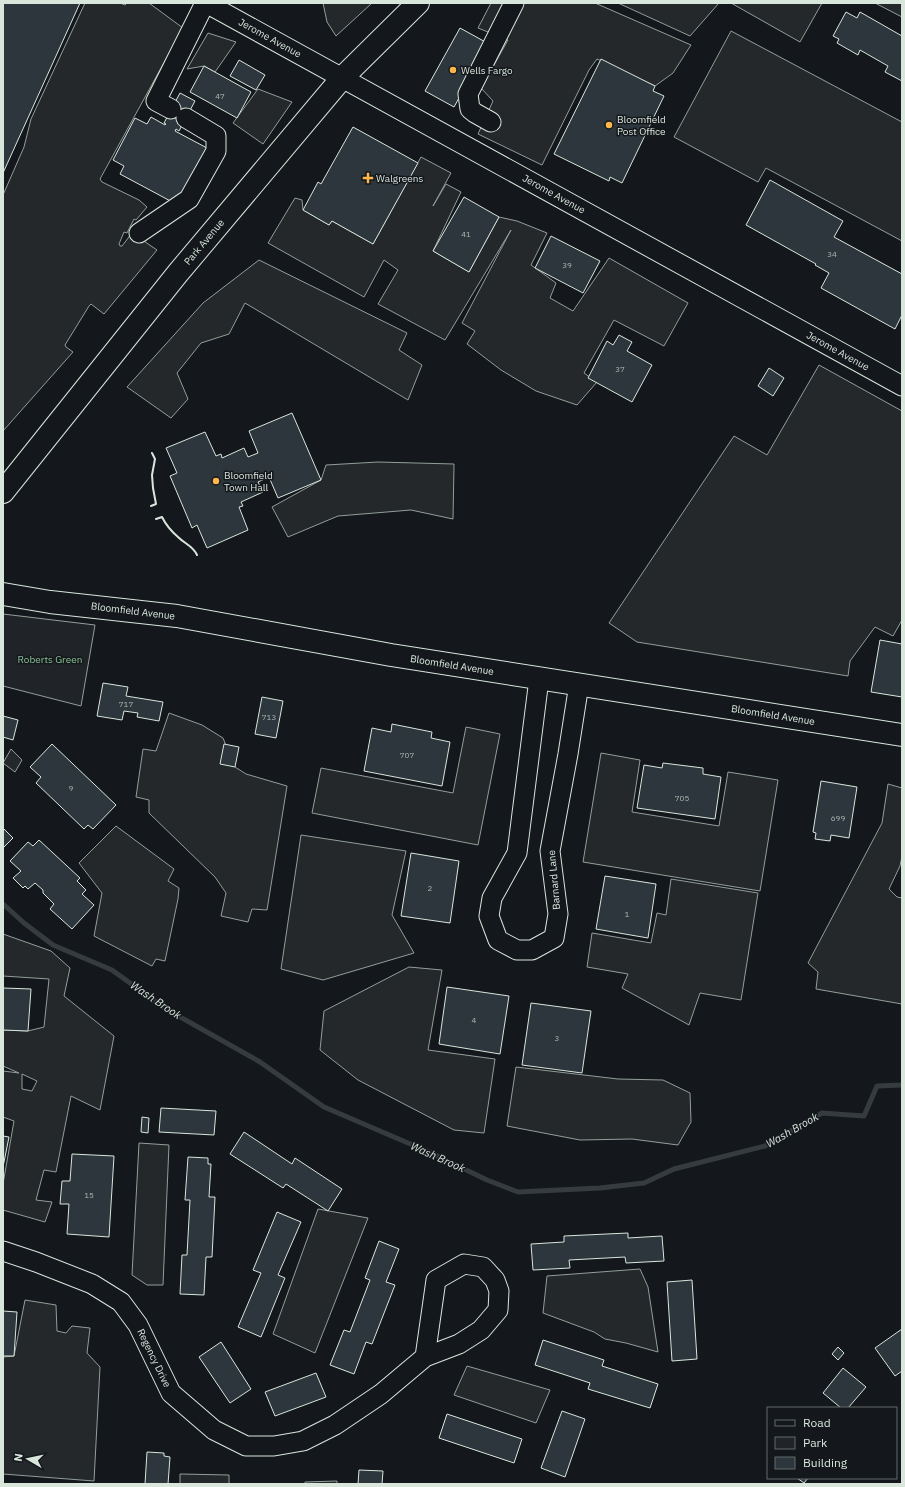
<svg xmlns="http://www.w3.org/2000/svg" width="905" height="1487" font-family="'IBM Plex Sans',sans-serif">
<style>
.green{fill:#202428;stroke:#939e99}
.parking{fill:#24282b;stroke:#939e99;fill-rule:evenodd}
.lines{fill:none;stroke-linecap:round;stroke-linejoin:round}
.stream{stroke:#363b3e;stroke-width:5}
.building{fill:#2c363c;stroke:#d8e6dc}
.minor-casing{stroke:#d8e6dc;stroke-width:21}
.major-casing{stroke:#d8e6dc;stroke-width:24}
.minor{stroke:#14181c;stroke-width:19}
.major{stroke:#14181c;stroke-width:22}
.wall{stroke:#d8e6dc;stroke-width:2}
.poi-dot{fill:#ffb74d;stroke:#14181c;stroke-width:1.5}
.labels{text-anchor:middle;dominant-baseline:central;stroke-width:3;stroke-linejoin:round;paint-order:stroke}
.number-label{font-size:8px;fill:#adbab4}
.street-label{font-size:10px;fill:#d8e6dc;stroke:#14181c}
.poi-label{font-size:10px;fill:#d8e6dc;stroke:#14181c;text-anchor:start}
.park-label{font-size:10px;fill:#8ac095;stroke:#14181c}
.water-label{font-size:11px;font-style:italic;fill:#d8e6dc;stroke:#14181c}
</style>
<rect width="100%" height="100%" fill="#14181c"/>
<path class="green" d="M 3,614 L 95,625 L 81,706 L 3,686 Z"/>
<path class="parking" d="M 85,3 L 120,3 L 125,5 L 127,3 L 149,3 L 183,28 L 100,179 L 102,182 L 139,200 L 147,207 L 136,220 L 134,219 L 127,233 L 124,232 L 119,244 L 120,246 L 122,246 L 132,233 L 157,250 L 104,314 L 91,304 L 89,306 L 65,345 L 66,347 L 73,352 L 3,431 L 3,195 L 24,147 L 31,119 Z
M 323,3 L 372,3 L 336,36 L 327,22 Z
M 491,3 L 595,3 L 691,45 L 673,73 L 655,86 L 597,59 L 589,70 L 542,165 L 478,134 L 493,101 L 481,88 L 508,40 L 478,28 Z
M 618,3 L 719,3 L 690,36 Z
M 731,3 L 822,3 L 800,42 Z
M 875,3 L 902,3 L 902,17 Z
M 731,31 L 902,122 L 902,241 L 766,168 L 758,182 L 674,137 Z
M 208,33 L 236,42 L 215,72 L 204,66 L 187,69 Z
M 258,89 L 292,102 L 263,144 L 233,123 Z
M 421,157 L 451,173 L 433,206 L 446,184 L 461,192 L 433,251 L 469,272 L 499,217 L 517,221 L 547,233 L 531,265 L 556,283 L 550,298 L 573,311 L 609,258 L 688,303 L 664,346 L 614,320 L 584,373 L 597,382 L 577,405 L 536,391 L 501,370 L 467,344 L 475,331 L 462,323 L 511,230 L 445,340 L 378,304 L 398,270 L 384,260 L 364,297 L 268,243 L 295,198 L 302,200 L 303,210 L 329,225 L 332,221 L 373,244 Z
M 259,260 L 407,333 L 399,350 L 422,365 L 408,400 L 245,303 L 229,334 L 201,343 L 177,373 L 188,399 L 171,418 L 127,387 L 203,303 Z
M 819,365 L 902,411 L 902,620 L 893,636 L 875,627 L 850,661 L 848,676 L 637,642 L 609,623 L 734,436 L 767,455 Z
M 378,462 L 454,464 L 453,519 L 411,510 L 338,516 L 288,537 L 272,507 L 321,480 L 326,465 Z
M 169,713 L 202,725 L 223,738 L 235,767 L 246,774 L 287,786 L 267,910 L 252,909 L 248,922 L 221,916 L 226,893 L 215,877 L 149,813 L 149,800 L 136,797 L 143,749 L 156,751 Z
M 466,727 L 500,734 L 478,845 L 312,813 L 321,768 L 453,793 Z
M 11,749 L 22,760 L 15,772 L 3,763 Z
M 601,753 L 640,760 L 632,812 L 719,826 L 728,772 L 778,780 L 760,891 L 583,862 Z
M 888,784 L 902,788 L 902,856 L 900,866 L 889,889 L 897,897 L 902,898 L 902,1004 L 816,989 L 818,972 L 808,963 L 882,823 Z
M 116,826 L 174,869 L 168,881 L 179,888 L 178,899 L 165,961 L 156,959 L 152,966 L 94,936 L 102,893 L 79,863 Z
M 301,835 L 406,851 L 392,915 L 414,953 L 323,980 L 281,969 Z
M 671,879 L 758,893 L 741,1000 L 700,993 L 689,1025 L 622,988 L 628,974 L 587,967 L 592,933 L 651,943 L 657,913 L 666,915 Z
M 3,934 L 51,951 L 70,968 L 64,996 L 114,1036 L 100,1110 L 71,1096 L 56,1172 L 44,1170 L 36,1200 L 52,1202 L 45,1222 L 3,1210 L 3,1184 L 14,1121 L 3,1117 L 3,1071 L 19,1073 L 3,1066 L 3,1030 L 28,1031 L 44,1027 L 49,979 L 3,976 ZM 22,1074 L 37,1081 L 32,1091 L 22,1089 Z
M 409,967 L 442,970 L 428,1050 L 495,1059 L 484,1133 L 454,1130 L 358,1080 L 320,1050 L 324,1011 Z
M 516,1067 L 618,1079 L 663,1080 L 690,1093 L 691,1122 L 678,1145 L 632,1139 L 580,1140 L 507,1126 Z
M 139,1143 L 169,1145 L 163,1285 L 147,1285 L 132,1275 Z
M 318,1209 L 368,1218 L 315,1353 L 273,1334 Z
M 640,1269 L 648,1287 L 658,1352 L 626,1343 L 605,1339 L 594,1332 L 543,1313 L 547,1276 Z
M 25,1300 L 56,1305 L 57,1331 L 66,1333 L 72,1326 L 90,1328 L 87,1353 L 100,1367 L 94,1481 L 3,1474 L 3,1357 L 14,1356 Z
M 467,1366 L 550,1390 L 536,1423 L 454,1395 Z
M 180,1474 L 229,1475 L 229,1484 L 180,1484 Z
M 337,1481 L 337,1484 L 305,1484 L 305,1482 Z"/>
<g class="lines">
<path class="stream" d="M 3,904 L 24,923 L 53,945 L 112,970 L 166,1009 L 260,1062 L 324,1107 L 429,1152 L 487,1180 L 518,1192 L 600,1188 L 644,1183 L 674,1169 L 765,1146 L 822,1113 L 864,1116 L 877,1086 L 902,1085"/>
</g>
<path class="building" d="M 3,3 L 80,3 L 3,173 Z
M 846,12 L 857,18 L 860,12 L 902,36 L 902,81 L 885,72 L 888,66 L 860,50 L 858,55 L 837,43 L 839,39 L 833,36 Z
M 460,28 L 489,44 L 454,107 L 425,91 Z
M 601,59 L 655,86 L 653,91 L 664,96 L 622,183 L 610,177 L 609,181 L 554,154 Z
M 239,60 L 265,75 L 256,90 L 230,76 Z
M 204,66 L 251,92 L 237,118 L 190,92 Z
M 180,93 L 195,101 L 179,131 L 176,129 L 175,131 L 207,148 L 176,204 L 120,174 L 124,166 L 113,160 L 135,118 L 147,124 L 151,117 L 165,125 L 166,124 L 164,123 Z
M 353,127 L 418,163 L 373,244 L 332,221 L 329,225 L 303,210 L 318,182 L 321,184 Z
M 770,180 L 843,221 L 834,237 L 902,274 L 902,315 L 895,329 L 821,288 L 829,273 L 815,265 L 816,264 L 746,225 Z
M 464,197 L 499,217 L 469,272 L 433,251 Z
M 551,236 L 600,261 L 583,293 L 535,268 Z
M 619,335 L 632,342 L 627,351 L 652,365 L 632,402 L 588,378 L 607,341 L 613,345 Z
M 769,368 L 784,378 L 773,396 L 758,386 Z
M 292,413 L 321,480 L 278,498 L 269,477 L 258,482 L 263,492 L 241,502 L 243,506 L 239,507 L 248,530 L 207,548 L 197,525 L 192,528 L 170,476 L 177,473 L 166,448 L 205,432 L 216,456 L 221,454 L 222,458 L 244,448 L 248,457 L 258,453 L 249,431 Z
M 880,640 L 902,644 L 902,697 L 871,692 Z
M 103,683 L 128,687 L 126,696 L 163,702 L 159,721 L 137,717 L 138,713 L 124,711 L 122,720 L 97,716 Z
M 262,697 L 283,701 L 276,738 L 255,734 Z
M 3,716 L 18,720 L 13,740 L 3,737 Z
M 392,724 L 432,732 L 431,738 L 450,742 L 442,786 L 364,771 L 372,728 L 391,732 Z
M 52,744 L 116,805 L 93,829 L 88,825 L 84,829 L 36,783 L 41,777 L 30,767 Z
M 224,744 L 239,747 L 235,767 L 220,764 Z
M 663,763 L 703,768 L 703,774 L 721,777 L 715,819 L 637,808 L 644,765 L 662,768 Z
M 821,781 L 857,787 L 849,838 L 831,835 L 830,841 L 815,839 L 816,833 L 813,832 Z
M 3,828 L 13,838 L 3,848 Z
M 39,840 L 80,878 L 77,881 L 86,890 L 82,894 L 94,905 L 72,929 L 50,909 L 54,904 L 43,893 L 43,890 L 35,883 L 28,889 L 25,886 L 23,888 L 13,878 L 21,871 L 10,861 L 28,842 L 33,846 Z
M 411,853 L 459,861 L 450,923 L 401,916 Z
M 605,876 L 656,884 L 648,938 L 596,929 Z
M 447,987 L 509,996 L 500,1054 L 439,1044 Z
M 3,988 L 31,989 L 28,1031 L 3,1030 Z
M 531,1003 L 591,1011 L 582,1073 L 522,1065 Z
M 161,1108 L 216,1111 L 214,1135 L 159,1132 Z
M 142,1117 L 149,1118 L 148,1133 L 141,1132 Z
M 244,1132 L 292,1164 L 295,1158 L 342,1189 L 328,1211 L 286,1184 L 283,1188 L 230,1154 Z
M 3,1136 L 9,1137 L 3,1167 Z
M 72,1154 L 114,1156 L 109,1237 L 67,1234 L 69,1204 L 60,1204 L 62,1181 L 70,1181 Z
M 188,1157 L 208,1158 L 208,1164 L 211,1164 L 209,1197 L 215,1197 L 212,1257 L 206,1257 L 204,1295 L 180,1294 L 182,1255 L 187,1255 L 190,1200 L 185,1200 Z
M 277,1212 L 301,1222 L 278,1275 L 285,1278 L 261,1337 L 238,1327 L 261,1273 L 253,1270 Z
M 628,1233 L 628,1238 L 662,1236 L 664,1261 L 626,1263 L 625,1257 L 569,1260 L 570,1268 L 533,1270 L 531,1244 L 564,1242 L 564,1236 Z
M 379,1241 L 399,1249 L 386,1282 L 395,1285 L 372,1344 L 366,1342 L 354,1374 L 330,1365 L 344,1330 L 350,1332 L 370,1280 L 365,1278 Z
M 692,1280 L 697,1359 L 672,1361 L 667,1282 Z
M 3,1311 L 17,1312 L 14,1356 L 3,1356 Z
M 902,1329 L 902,1371 L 895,1376 L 875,1348 Z
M 543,1340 L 604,1360 L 602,1366 L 658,1384 L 650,1408 L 588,1389 L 590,1383 L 535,1365 Z
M 221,1342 L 251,1389 L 230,1403 L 199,1357 Z
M 838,1347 L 844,1353 L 838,1360 L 832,1354 Z
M 843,1368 L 866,1387 L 848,1408 L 841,1408 L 823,1393 Z
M 316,1373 L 326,1397 L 275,1416 L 265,1392 Z
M 562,1411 L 585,1419 L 565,1477 L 541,1468 Z
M 447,1414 L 522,1439 L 514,1463 L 439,1438 Z
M 147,1452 L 164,1453 L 164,1456 L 170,1457 L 168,1484 L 145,1484 Z
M 359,1470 L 383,1471 L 382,1484 L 358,1484 Z
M 797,1478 L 808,1478 L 804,1483 Z"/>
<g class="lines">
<g class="minor-casing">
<path id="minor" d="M 206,3 L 902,386
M 171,109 L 156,101 L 205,3
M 491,122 L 475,113 L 470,109 L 468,94 L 514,3
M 139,233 L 189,199 L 216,151 L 216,136 L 186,118
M 539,679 L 517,853 L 492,898 L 489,916 L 498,940 L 517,950 L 532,950 L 554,938 L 558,914 L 550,851 L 568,754 L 579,684
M 3,1251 L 36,1262 L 92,1284 L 121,1302 L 138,1325 L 171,1393 L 214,1430 L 246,1446 L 274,1446 L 303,1441 L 335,1425 L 381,1394 L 425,1357 L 459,1344 L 481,1330 L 498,1310 L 499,1291 L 495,1280 L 483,1267 L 464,1264 L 436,1280 L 425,1357"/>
</g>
<g class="major-casing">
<path id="major" d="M 3,492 L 178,273 L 342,78 L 418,3
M 3,594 L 50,602 L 177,616 L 391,655 L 902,735"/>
</g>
<use href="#minor" class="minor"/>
<use href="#major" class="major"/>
<path class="wall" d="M 151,506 L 156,504 L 153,488 L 152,475 L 155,459 L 152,453
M 156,519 L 162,517 C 166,525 171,531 178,537 C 185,544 193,546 197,555"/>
</g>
<g class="poi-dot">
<circle cx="453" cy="70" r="4"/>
<circle cx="609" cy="125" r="4"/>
<path d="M366 172h4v4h4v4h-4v4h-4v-4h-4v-4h4z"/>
<circle cx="216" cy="481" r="4"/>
</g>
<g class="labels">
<g class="number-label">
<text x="220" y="96">47</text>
<text x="466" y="234">41</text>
<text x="832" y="254">34</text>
<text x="567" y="265">39</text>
<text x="620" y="369">37</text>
<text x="126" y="704">717</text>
<text x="269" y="717">713</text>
<text x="407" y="755">707</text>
<text x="71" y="788">9</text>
<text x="682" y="798">705</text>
<text x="838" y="818">699</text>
<text x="430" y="888">2</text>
<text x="627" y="914">1</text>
<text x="474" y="1020">4</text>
<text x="557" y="1038">3</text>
<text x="89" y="1195">15</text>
</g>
<g class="street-label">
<text transform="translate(270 38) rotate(29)">Jerome Avenue</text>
<text transform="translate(554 194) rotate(29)">Jerome Avenue</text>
<text transform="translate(204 242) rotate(-50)">Park Avenue</text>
<text transform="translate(838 351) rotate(29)">Jerome Avenue</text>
<text transform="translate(133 611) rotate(7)">Bloomfield Avenue</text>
<text transform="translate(452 665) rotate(9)">Bloomfield Avenue</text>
<text transform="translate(773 715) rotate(9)">Bloomfield Avenue</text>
<text transform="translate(554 880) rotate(-95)">Barnard Lane</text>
<text transform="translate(154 1358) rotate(64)">Regency Drive</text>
</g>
<g class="poi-label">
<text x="461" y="70">Wells Fargo</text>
<text x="617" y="119">Bloomfield<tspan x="617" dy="12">Post Office</tspan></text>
<text x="376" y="178">Walgreens</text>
<text x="224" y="475">Bloomfield<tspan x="224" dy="12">Town Hall</tspan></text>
</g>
<g class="park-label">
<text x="50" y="659">Roberts Green</text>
</g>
<g class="water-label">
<text transform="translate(156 1000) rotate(34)">Wash Brook</text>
<text transform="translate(792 1130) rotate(-30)">Wash Brook</text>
<text transform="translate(438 1157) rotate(24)">Wash Brook</text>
</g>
</g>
<rect width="905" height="1487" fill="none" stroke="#d8e6dc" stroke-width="8"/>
<rect x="767" y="1407" width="130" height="72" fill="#14181c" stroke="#626a69"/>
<rect x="775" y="1420" width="20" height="6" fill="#14181c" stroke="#626a69"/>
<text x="803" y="1427" font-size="12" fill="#d8e6dc">Road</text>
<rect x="775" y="1437" width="20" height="12" fill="#202428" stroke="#626a69"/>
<text x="803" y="1447" font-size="12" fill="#d8e6dc">Park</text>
<rect x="775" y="1457" width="20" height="12" fill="#2c363c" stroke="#626a69"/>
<text x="803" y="1467" font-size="12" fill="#d8e6dc">Building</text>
<g transform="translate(28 1459) rotate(279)" stroke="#14181c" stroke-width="3" paint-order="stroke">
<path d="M0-3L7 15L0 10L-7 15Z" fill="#d8e6dc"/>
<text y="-6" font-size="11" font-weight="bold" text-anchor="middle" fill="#d8e6dc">N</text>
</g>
</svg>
